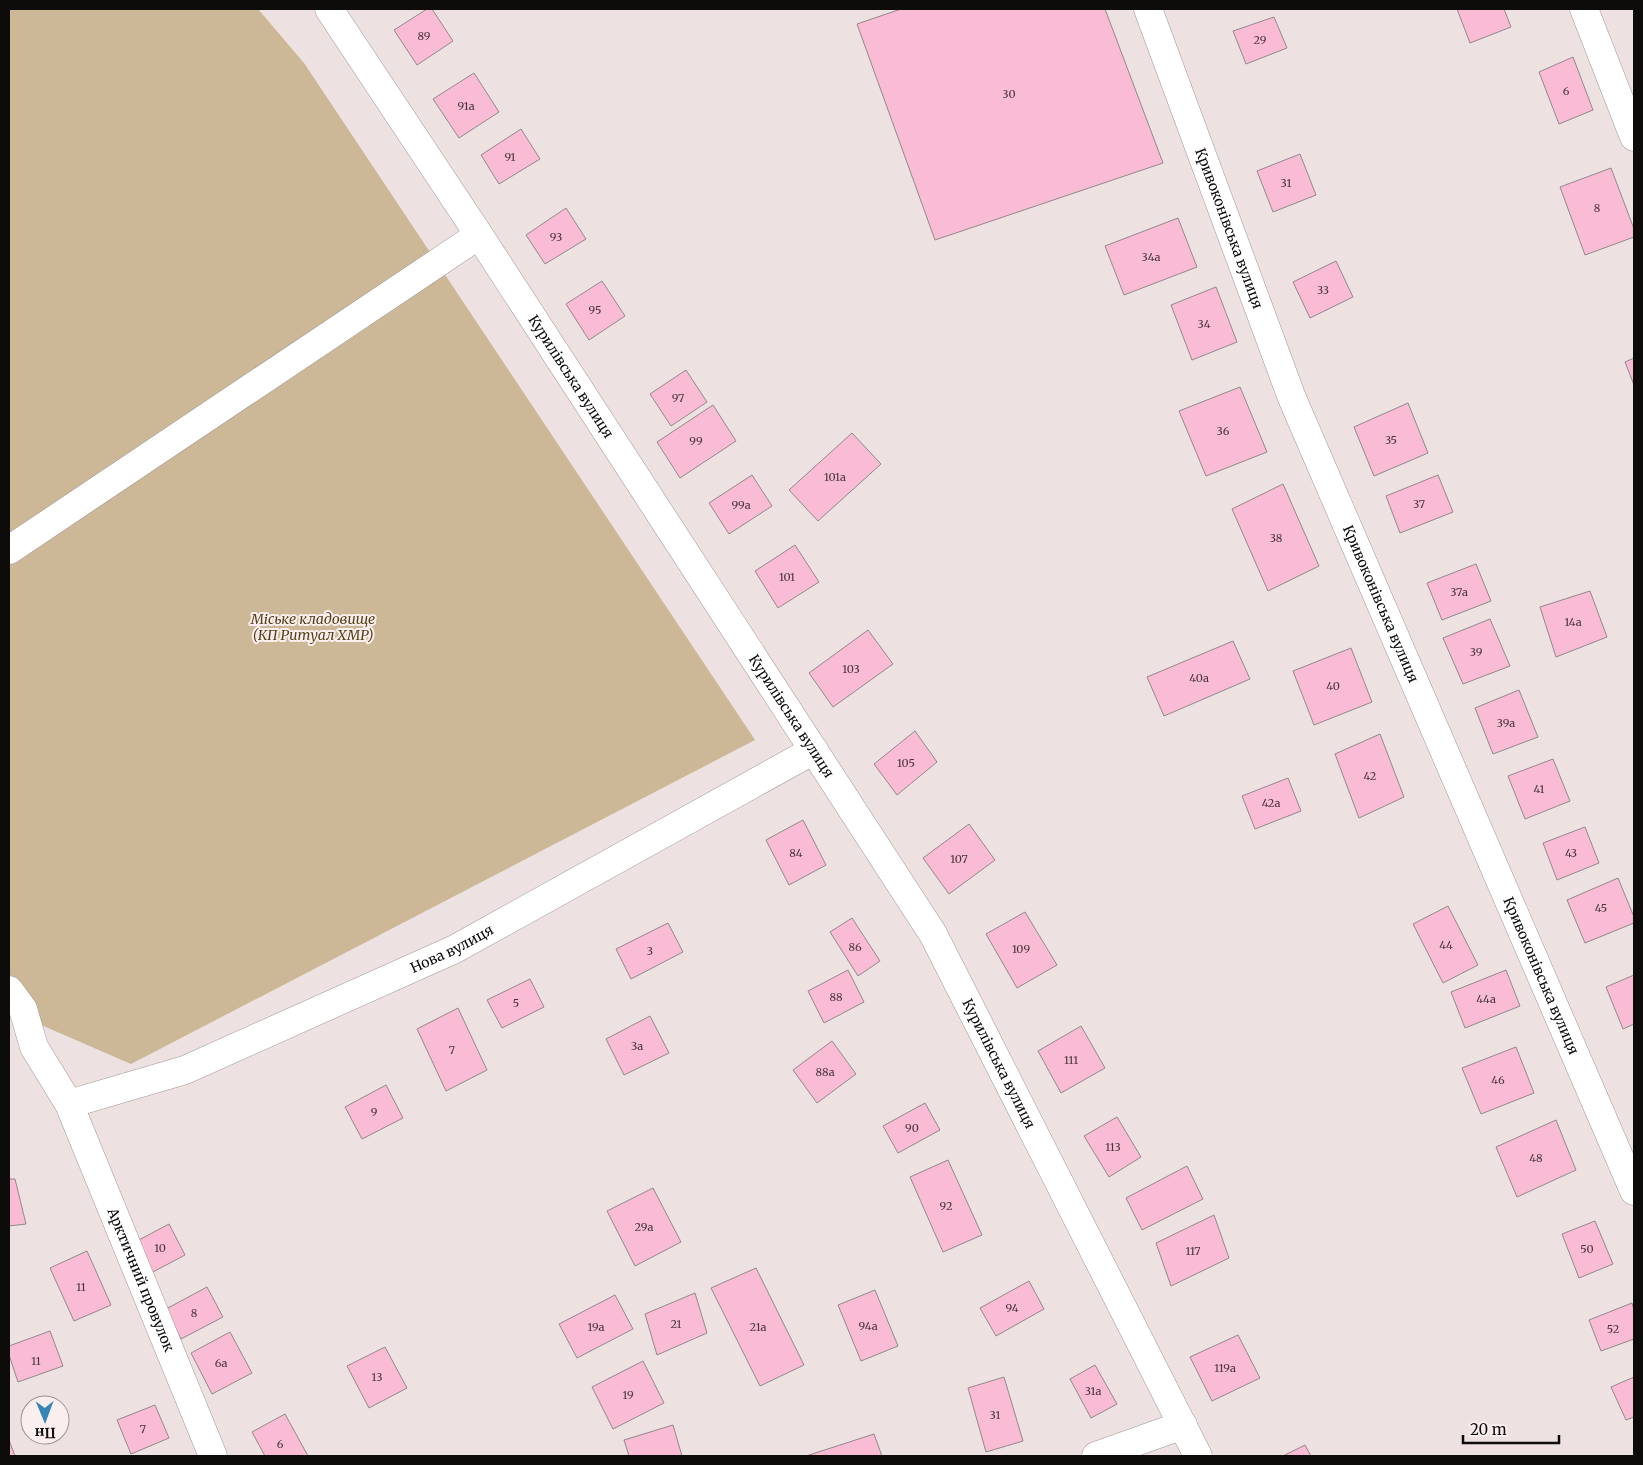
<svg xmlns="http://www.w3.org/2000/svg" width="1643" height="1465" font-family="Merriweather,serif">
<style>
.green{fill:#ccb796}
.building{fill:#fabbd4;stroke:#91888b}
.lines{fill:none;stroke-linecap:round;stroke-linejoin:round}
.minor-casing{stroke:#a19796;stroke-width:29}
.major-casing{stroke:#a19796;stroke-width:29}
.minor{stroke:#fff;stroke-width:28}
.major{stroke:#fff;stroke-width:28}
.labels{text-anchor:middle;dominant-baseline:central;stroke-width:4;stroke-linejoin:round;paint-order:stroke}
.number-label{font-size:11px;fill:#49373d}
.street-label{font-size:14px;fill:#0e0b0b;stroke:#faefee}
.park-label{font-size:14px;font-style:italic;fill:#563f16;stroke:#faefee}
</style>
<rect width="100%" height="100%" fill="#ede2e1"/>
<path class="green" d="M 9,9 L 258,9 L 304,63 L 755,740 L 131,1064 L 9,1011 Z"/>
<path class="building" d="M 427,9 L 432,9 L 453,41 L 417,65 L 394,30 Z
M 901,9 L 1105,9 L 1163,163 L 935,240 L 857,24 Z
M 1457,9 L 1504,9 L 1511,27 L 1470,43 Z
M 1274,17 L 1287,48 L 1246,64 L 1233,31 Z
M 1573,57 L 1593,110 L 1559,124 L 1539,72 Z
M 474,73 L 499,112 L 459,138 L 433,99 Z
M 521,129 L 540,159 L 499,184 L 481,155 Z
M 1300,154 L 1316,195 L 1273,212 L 1257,171 Z
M 1611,168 L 1634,229 L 1634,237 L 1585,255 L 1560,187 Z
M 566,208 L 586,239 L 545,264 L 526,235 Z
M 1178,218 L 1197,267 L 1124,295 L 1105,246 Z
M 1336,261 L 1353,297 L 1310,318 L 1293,282 Z
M 602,281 L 625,316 L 589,340 L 566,304 Z
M 1216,287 L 1237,342 L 1192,360 L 1171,305 Z
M 1634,358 L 1634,385 L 1625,362 Z
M 686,370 L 707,402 L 671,426 L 650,394 Z
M 1240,387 L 1267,452 L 1206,476 L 1179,411 Z
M 1408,403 L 1428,453 L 1374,476 L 1354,427 Z
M 713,405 L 736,441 L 680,478 L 657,442 Z
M 852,433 L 881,464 L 818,521 L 789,490 Z
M 752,475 L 772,506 L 729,534 L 709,503 Z
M 1438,475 L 1453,512 L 1400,533 L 1386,496 Z
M 1283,484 L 1319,566 L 1268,591 L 1232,509 Z
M 795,545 L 819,582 L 778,608 L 755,571 Z
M 1476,564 L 1491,601 L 1442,620 L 1427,583 Z
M 1590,591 L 1607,637 L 1556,657 L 1540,607 Z
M 1490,619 L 1510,666 L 1463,684 L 1443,638 Z
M 868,630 L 893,664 L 833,707 L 809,673 Z
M 1233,641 L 1250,679 L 1164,716 L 1147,677 Z
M 1351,648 L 1372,702 L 1314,725 L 1293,671 Z
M 1519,690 L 1538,737 L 1493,754 L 1475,708 Z
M 915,731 L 937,762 L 897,795 L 874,764 Z
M 1380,734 L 1404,797 L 1359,818 L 1335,754 Z
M 1553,759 L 1570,801 L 1525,819 L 1508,776 Z
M 1288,778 L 1301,811 L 1255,829 L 1242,796 Z
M 803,820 L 826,865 L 789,885 L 766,840 Z
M 969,824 L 995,860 L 949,894 L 923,858 Z
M 1585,827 L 1599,863 L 1557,880 L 1543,843 Z
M 1618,878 L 1634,917 L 1634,923 L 1585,943 L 1567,900 Z
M 1448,906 L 1478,965 L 1443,983 L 1413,924 Z
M 1025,912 L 1057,965 L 1017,988 L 986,934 Z
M 852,918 L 880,961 L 858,976 L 830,932 Z
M 668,923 L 683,952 L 631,979 L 616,949 Z
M 848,970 L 864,1002 L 824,1023 L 808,991 Z
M 1506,970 L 1520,1006 L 1465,1028 L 1451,992 Z
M 1634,975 L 1634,1024 L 1623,1029 L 1606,987 Z
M 530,979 L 544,1007 L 502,1028 L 487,1000 Z
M 458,1008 L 487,1070 L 446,1091 L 417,1029 Z
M 650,1016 L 669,1053 L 624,1075 L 606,1039 Z
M 1081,1026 L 1105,1068 L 1061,1093 L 1038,1051 Z
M 832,1041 L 856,1074 L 817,1103 L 793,1070 Z
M 1516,1047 L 1534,1093 L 1481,1114 L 1462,1068 Z
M 386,1085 L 403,1118 L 362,1139 L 345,1107 Z
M 925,1103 L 940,1130 L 898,1153 L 883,1126 Z
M 1117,1117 L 1141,1157 L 1109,1177 L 1084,1136 Z
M 1556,1120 L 1576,1170 L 1517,1197 L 1496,1147 Z
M 948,1160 L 982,1235 L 943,1252 L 910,1177 Z
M 1187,1166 L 1203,1199 L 1142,1230 L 1126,1198 Z
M 9,1179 L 15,1179 L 26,1224 L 9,1226 Z
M 653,1188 L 681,1242 L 635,1266 L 607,1211 Z
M 1214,1215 L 1229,1258 L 1171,1286 L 1156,1243 Z
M 1595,1221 L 1613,1264 L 1579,1278 L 1562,1234 Z
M 169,1224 L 185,1255 L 151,1273 L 135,1242 Z
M 87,1251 L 111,1305 L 74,1321 L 50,1268 Z
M 756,1268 L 804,1365 L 760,1386 L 711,1288 Z
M 1029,1281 L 1044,1309 L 996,1336 L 980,1308 Z
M 207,1287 L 223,1317 L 181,1339 L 166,1309 Z
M 875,1290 L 898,1346 L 861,1361 L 838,1305 Z
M 695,1293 L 707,1333 L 657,1355 L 645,1314 Z
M 615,1295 L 633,1329 L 577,1358 L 559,1324 Z
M 1632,1303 L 1634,1310 L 1634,1339 L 1601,1351 L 1589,1320 Z
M 50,1331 L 63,1366 L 18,1382 L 9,1355 L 9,1346 Z
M 230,1332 L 252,1373 L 212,1394 L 191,1353 Z
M 1238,1335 L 1260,1378 L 1212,1401 L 1190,1357 Z
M 385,1347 L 407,1388 L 369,1408 L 347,1366 Z
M 643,1361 L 664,1403 L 613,1429 L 592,1387 Z
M 1095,1365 L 1117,1404 L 1091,1418 L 1070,1379 Z
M 1004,1377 L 1023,1441 L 986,1452 L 968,1388 Z
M 1634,1377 L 1634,1417 L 1626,1420 L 1611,1387 Z
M 155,1405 L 169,1438 L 131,1454 L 117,1420 Z
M 285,1414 L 308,1456 L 265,1456 L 252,1432 Z
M 673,1425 L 682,1456 L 629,1456 L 624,1440 Z
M 874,1434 L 882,1456 L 806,1456 Z
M 9,1440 L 15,1456 L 9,1456 Z
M 1305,1445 L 1311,1456 L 1283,1456 Z"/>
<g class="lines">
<g class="minor-casing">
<g id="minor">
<path id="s1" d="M 1148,9 L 1292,398 L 1634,1191"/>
<path d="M 1584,9 L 1634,137"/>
<path d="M 9,550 L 479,235"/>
<path id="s2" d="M 9,990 L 23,1009 L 34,1047 L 69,1104 L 213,1456"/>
<path id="s3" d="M 69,1104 L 185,1070 L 455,949 L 814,750"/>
<path d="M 1096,1456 L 1183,1425"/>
</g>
</g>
<g class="major-casing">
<g id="major">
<path id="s4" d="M 329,9 L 479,235 L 933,934 L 1198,1456"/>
</g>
</g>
<use href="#minor" class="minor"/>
<use href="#major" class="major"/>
</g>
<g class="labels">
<g class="number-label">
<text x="424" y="36">89</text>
<text x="1260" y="40">29</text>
<text x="1566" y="91">6</text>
<text x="1009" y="94">30</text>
<text x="466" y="106">91а</text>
<text x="510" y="157">91</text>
<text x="1286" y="183">31</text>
<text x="1597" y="208">8</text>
<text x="556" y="237">93</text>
<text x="1151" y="257">34а</text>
<text x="1323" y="290">33</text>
<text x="595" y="310">95</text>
<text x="1204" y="324">34</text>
<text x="678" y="398">97</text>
<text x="1223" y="431">36</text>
<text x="1391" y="440">35</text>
<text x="696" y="441">99</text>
<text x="835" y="477">101а</text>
<text x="1419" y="504">37</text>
<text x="741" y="505">99а</text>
<text x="1276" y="538">38</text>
<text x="787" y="577">101</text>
<text x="1459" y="592">37а</text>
<text x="1573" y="622">14а</text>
<text x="1476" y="652">39</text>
<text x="851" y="669">103</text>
<text x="1199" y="678">40а</text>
<text x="1333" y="686">40</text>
<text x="1506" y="723">39а</text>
<text x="906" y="763">105</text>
<text x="1370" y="776">42</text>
<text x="1539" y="789">41</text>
<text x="1271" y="803">42а</text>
<text x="796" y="853">84</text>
<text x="1571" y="853">43</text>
<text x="959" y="859">107</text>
<text x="1601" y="908">45</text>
<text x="1446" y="945">44</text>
<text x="855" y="947">86</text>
<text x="1021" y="949">109</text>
<text x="650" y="951">3</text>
<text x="836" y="997">88</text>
<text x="1486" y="999">44а</text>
<text x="516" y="1003">5</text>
<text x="637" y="1046">3а</text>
<text x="452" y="1050">7</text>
<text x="1071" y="1060">111</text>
<text x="825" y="1072">88а</text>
<text x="1498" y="1080">46</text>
<text x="374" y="1112">9</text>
<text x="912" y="1128">90</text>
<text x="1113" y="1147">113</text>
<text x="1536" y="1158">48</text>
<text x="946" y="1206">92</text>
<text x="644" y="1227">29а</text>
<text x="160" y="1248">10</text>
<text x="1587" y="1249">50</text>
<text x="1193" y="1251">117</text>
<text x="81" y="1287">11</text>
<text x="1012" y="1308">94</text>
<text x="194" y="1313">8</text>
<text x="676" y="1324">21</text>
<text x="868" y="1326">94а</text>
<text x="596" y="1327">19а</text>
<text x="758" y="1327">21а</text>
<text x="1613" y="1329">52</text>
<text x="36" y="1361">11</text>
<text x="221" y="1363">6а</text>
<text x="1225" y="1368">119а</text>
<text x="377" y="1377">13</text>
<text x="1093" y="1391">31а</text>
<text x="628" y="1395">19</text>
<text x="995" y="1415">31</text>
<text x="143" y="1429">7</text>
<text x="280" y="1444">6</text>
</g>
<g class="street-label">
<text stroke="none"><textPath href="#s1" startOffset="234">Кривоконівська вулиця</textPath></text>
<text stroke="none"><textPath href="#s4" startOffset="440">Курилівська вулиця</textPath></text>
<text stroke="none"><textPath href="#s1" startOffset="639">Кривоконівська вулиця</textPath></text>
<text stroke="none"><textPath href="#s4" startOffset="845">Курилівська вулиця</textPath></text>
<text stroke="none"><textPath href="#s3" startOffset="414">Нова вулиця</textPath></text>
<text stroke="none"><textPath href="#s1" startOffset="1044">Кривоконівська вулиця</textPath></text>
<text stroke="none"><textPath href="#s4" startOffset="1250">Курилівська вулиця</textPath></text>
<text stroke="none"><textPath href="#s2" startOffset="320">Арктичний провулок</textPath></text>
</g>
<g class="park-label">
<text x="313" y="619">Міське кладовище<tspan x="313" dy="16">(КП Ритуал ХМР)</tspan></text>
</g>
</g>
<rect width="1643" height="1465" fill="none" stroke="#0e0b0b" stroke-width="20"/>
<g transform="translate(45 1420) rotate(179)"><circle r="24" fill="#faefee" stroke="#9c9493"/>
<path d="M0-4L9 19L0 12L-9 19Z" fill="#3784b7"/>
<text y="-8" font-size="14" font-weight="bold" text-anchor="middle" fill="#0e0b0b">Пн</text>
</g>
<path d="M1463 1435v8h96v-8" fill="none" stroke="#0e0b0b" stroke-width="2.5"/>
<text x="1470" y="1435" font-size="15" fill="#0e0b0b" stroke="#faefee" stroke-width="4" paint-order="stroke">20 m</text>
</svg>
